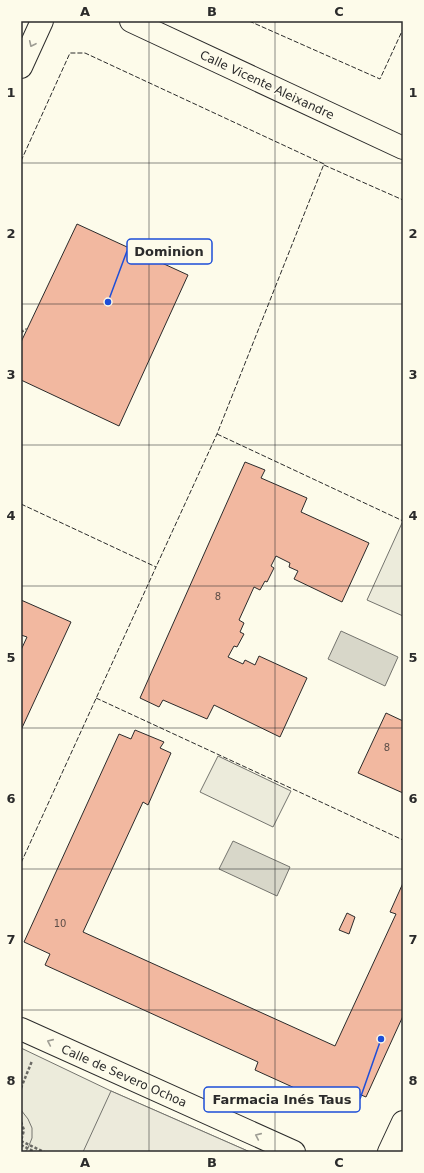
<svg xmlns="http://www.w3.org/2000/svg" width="424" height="1173" font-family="'DejaVu Sans',sans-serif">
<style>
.green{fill:#ecebdb;stroke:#74746e}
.parking{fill:#eceadb;stroke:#74746e}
.water{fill:#d8d7c9;stroke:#74746e}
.building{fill:#f2b8a0;stroke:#2b2b2b}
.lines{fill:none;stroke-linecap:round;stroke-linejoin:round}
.minor-casing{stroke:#2b2b2b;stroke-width:24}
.path{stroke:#6a6964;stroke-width:2.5;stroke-dasharray:3 2;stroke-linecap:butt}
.minor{stroke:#fdfbea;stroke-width:22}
.fence{stroke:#2b2b2b;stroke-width:1;stroke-dasharray:5 2;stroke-linecap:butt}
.oneway{stroke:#9e9d94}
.grid{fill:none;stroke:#2b2b2b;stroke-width:1;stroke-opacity:0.55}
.labels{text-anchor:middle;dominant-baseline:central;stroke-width:3;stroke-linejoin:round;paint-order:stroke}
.number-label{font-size:10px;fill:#5d4e48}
.street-label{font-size:12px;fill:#2b2b2b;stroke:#fdfbea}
.leader{fill:none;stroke:#1d4ed8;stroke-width:1.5}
.callout-dot{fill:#1d4ed8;stroke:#fdfbea;stroke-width:1.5}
.callout{fill:#fdfbea;stroke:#1d4ed8;stroke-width:1.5}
.callout-label{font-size:13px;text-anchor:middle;font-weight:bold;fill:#2b2b2b}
.neatline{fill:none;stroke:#2b2b2b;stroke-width:1.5}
.grid-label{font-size:13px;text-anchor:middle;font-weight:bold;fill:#2b2b2b}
</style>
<rect width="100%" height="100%" fill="#fdfbea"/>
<path class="green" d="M 402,523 L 403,524 L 403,616 L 367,600 Z
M 218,756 L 291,791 L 273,827 L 200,792 Z
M 21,1048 L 111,1091 L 250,1152 L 21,1152 Z"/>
<path class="parking" d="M 111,1091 L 250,1152 L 83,1152 Z
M 21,1110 L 28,1119 L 32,1128 L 32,1138 L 28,1148 L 25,1152 L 21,1152 Z"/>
<path class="water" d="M 341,631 L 398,657 L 385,686 L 328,659 Z
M 233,841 L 290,867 L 277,896 L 219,869 Z"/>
<path class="building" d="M 77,224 L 188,275 L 119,426 L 21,380 L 21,342 Z
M 245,462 L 265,470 L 261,478 L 307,498 L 301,512 L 369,543 L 342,602 L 294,579 L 298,571 L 289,567 L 290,563 L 276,556 L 271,566 L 274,568 L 267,582 L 265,581 L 260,590 L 254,587 L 239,620 L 244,623 L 240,632 L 244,634 L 237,647 L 234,646 L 228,657 L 243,664 L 245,660 L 255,665 L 259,656 L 307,678 L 280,737 L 214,705 L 207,719 L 163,700 L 159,707 L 140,698 Z
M 21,600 L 71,622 L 21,730 L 21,650 L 27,637 L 21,635 Z
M 386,713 L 403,721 L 403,793 L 358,773 Z
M 135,730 L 164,742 L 160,748 L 171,753 L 148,805 L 143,802 L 83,932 L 335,1046 L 396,914 L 390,912 L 403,883 L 403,1016 L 366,1097 L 349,1090 L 341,1109 L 255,1070 L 258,1062 L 45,965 L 50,954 L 24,942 L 119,734 L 131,739 Z
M 347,913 L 355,917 L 349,934 L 339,930 Z"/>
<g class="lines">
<g class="minor-casing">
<path id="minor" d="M 131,21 L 403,148
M 21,67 L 42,21
M 21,1029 L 294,1152
M 389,1152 L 403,1122"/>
</g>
<path class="path" d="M 21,332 L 27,329
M 21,1088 L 32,1061
M 21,1122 L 24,1130 L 21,1141
M 21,1141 L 44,1152
M 21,1145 L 35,1152"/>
<use href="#minor" class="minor"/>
<path class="fence" d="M 249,21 L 380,79 L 403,29
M 21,161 L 70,53 L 85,53 L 324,164 L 217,434 L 156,567
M 324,165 L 403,200
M 217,434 L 403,521
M 21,504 L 156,567 L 21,863
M 96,698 L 403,840"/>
</g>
<defs><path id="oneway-chevron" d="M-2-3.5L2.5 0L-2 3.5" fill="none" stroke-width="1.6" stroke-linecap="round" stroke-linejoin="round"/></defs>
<g class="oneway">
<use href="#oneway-chevron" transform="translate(32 44) rotate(115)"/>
<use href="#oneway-chevron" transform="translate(50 1042) rotate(-156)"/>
<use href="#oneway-chevron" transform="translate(258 1136) rotate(-156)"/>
</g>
<path class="grid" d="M 149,21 L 149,1152M 275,21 L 275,1152M 21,163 L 403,163M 21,304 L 403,304M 21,445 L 403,445M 21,586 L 403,586M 21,728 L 403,728M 21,869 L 403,869M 21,1010 L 403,1010"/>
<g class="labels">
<g class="number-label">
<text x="218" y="596">8</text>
<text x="387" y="747">8</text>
<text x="60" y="923">10</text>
</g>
<g class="street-label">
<text transform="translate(267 85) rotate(25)">Calle Vicente Aleixandre</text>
<text transform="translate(124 1076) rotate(24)">Calle de Severo Ochoa</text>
</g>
</g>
<path class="leader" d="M108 302L127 251M381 1039L360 1099"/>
<g class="callout-dot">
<circle cx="108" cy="302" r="4"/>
<circle cx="381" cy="1039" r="4"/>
</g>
<g class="callout">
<rect x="127" y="239" width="85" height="25" rx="4"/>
<rect x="204" y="1087" width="156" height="25" rx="4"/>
</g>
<g class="callout-label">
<text x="169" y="256">Dominion</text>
<text x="282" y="1104">Farmacia Inés Taus</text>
</g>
<rect width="424" height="1173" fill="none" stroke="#fdfbea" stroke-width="44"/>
<rect x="22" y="22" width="380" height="1129" class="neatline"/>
<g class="grid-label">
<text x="85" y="16">A</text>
<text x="212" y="16">B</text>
<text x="339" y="16">C</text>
<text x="11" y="97">1</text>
<text x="413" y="97">1</text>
<text x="11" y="238">2</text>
<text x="413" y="238">2</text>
<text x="11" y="379">3</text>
<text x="413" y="379">3</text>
<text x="11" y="520">4</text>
<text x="413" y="520">4</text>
<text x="11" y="662">5</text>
<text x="413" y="662">5</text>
<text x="11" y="803">6</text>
<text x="413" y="803">6</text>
<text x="11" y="944">7</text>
<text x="413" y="944">7</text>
<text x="11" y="1085">8</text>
<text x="413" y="1085">8</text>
<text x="85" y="1167">A</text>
<text x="212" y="1167">B</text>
<text x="339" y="1167">C</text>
</g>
</svg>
